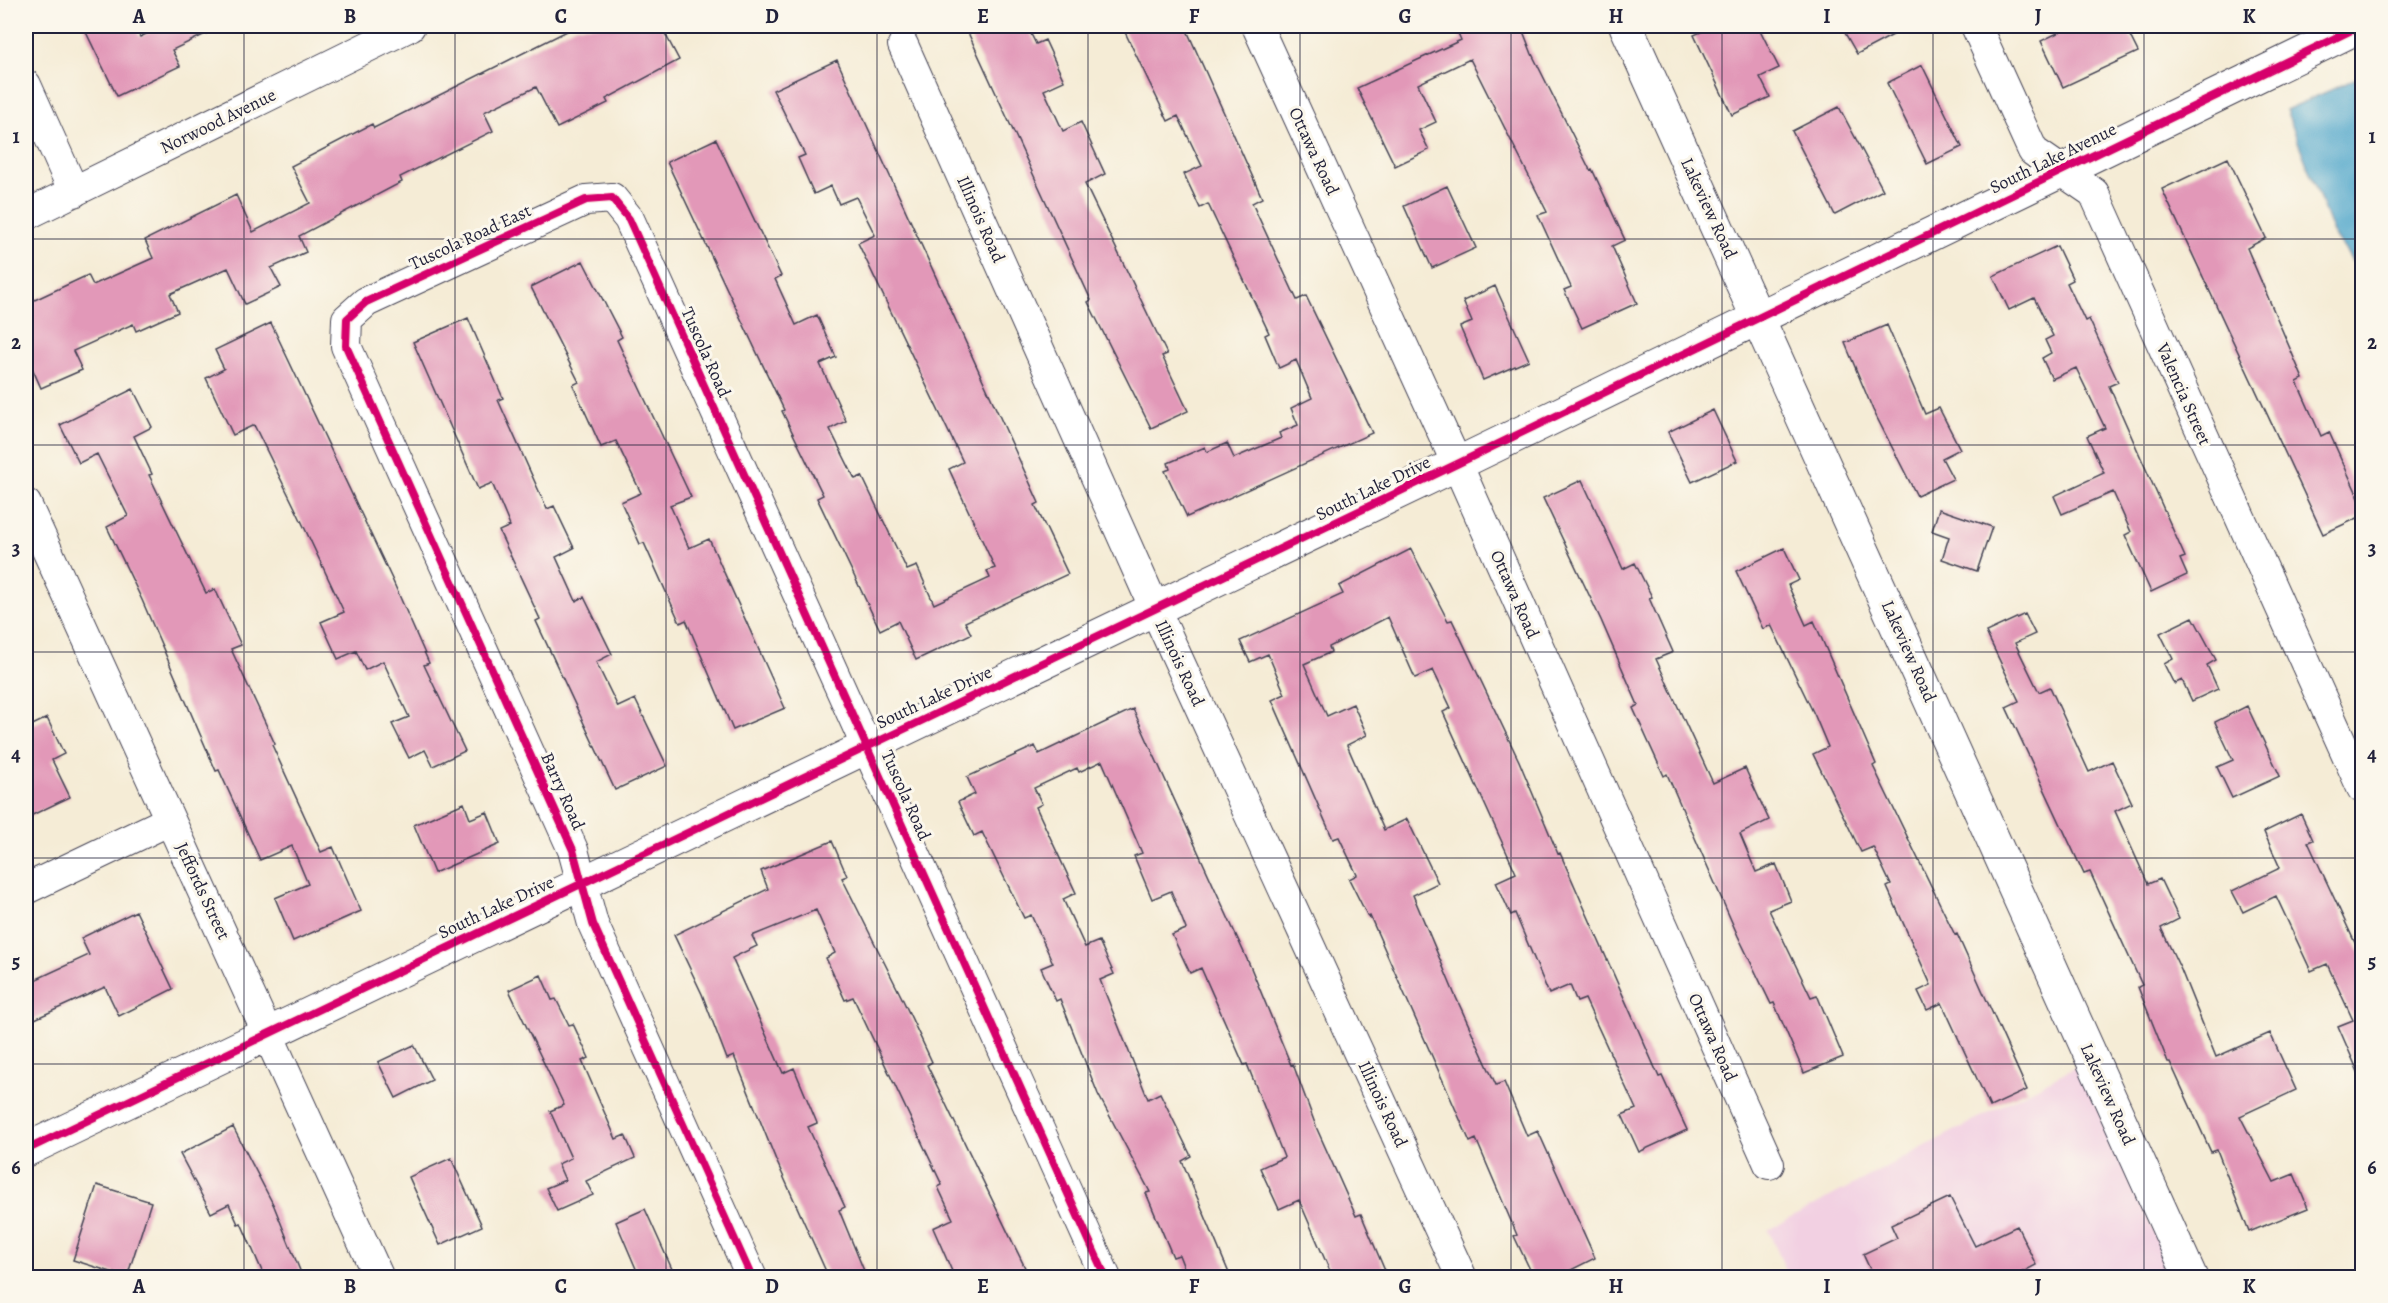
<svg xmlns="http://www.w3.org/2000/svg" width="2388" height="1303" font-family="Alegreya,serif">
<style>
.built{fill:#f2d0e2}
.water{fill:#4da5ca;stroke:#386482;stroke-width:1.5}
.building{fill:#e298b8}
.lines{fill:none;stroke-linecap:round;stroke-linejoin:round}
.minor-casing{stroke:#424052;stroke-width:32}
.tertiary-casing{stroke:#424052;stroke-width:35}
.minor{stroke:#fff;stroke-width:30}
.tertiary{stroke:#fff;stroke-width:33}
.cycleway-casing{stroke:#fbf7ec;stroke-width:11}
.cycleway{stroke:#d6006c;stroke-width:8}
.grid{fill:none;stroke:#22223b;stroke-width:1.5;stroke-opacity:0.55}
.labels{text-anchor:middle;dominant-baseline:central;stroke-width:6;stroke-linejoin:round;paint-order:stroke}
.street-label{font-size:18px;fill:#22223b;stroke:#fbf7ec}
.neatline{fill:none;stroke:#22223b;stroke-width:2}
.grid-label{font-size:20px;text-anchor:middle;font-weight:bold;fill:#22223b}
</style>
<rect width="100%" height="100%" fill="#fbf7ec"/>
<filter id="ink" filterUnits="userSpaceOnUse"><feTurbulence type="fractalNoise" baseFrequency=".0167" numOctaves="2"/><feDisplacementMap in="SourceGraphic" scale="12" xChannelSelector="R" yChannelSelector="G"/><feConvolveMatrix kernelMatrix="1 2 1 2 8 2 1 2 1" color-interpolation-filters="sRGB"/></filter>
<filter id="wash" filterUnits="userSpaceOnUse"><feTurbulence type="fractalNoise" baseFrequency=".008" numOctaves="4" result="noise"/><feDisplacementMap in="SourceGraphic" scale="24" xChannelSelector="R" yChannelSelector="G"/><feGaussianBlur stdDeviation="1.35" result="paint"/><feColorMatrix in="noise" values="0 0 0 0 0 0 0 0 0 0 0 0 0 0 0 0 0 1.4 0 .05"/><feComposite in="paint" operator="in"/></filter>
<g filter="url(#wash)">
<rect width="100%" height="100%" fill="#f5ecd6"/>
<path class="built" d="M 2078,1065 L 2174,1277 L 1789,1277 L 1768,1230 Z"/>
<path class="water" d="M 2362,76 L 2362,275 L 2333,233 L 2286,110 Z"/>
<g id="blocks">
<path class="building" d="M 83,26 L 134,26 L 140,37 L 163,26 L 222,26 L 172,50 L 180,66 L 117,96 Z
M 577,26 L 661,26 L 679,60 L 606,99 L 608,103 L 557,128 L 536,87 L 484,112 L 493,131 L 400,177 L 402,182 L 299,236 L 306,252 L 271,268 L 281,287 L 245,304 L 228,268 L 170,294 L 178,312 L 136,331 L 133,324 L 73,351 L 82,370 L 41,388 L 26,354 L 26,304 L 88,275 L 93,285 L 153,258 L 145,240 L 236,195 L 253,232 L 310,203 L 291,166 L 372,124 L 374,128 Z
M 965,26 L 1027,26 L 1036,44 L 1045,40 L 1064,81 L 1044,90 L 1063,131 L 1081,122 L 1105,174 L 1085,184 L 1167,354 L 1162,356 L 1188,411 L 1151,428 L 1088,302 L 1091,300 Z
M 1122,26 L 1185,26 L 1262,198 L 1252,203 L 1297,300 L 1306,296 L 1372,433 L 1187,517 L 1165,471 L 1170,469 L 1168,463 L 1205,447 L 1207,452 L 1227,443 L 1234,458 L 1281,438 L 1279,433 L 1298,425 L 1291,408 L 1312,398 L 1296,360 L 1279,368 L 1265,335 L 1269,333 L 1208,204 L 1200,208 L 1184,174 L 1202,166 L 1178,116 L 1168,121 Z
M 1455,26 L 1521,26 L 1532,54 L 1590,170 L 1592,169 L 1625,240 L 1612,246 L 1637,303 L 1582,328 L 1564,290 L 1571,287 L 1538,215 L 1547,212 L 1470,59 L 1418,84 L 1436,122 L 1419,130 L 1429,150 L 1395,166 L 1357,88 L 1461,40 Z
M 1714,26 L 1758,26 L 1779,68 L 1760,77 L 1770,97 L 1732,115 L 1694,35 Z
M 1841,26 L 1910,26 L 1857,54 Z
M 2072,26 L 2125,26 L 2138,52 L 2063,87 L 2041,41 Z
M 837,60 L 1039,503 L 1035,505 L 1068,574 L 965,622 L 971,634 L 916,660 L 898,621 L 880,630 L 817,498 L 823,495 L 782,411 L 784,410 L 667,162 L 716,139 L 781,276 L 775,279 L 796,325 L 817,315 L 836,357 L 820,364 L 846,421 L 830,429 L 855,479 L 862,476 L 907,570 L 917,566 L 934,604 L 990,578 L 987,571 L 995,568 L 949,469 L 963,462 L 858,243 L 875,235 L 856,197 L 839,204 L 831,186 L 814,194 L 798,158 L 805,155 L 773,90 Z
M 1922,65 L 1962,147 L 1927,164 L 1887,83 Z
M 1839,107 L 1883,190 L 1835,215 L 1792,131 Z
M 2228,158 L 2266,238 L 2247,248 L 2303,379 L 2297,382 L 2321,436 L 2329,432 L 2362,505 L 2362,516 L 2323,534 L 2162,189 Z
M 1447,186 L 1476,248 L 1432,268 L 1404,206 Z
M 2057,246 L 2073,280 L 2067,283 L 2085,321 L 2089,319 L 2118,382 L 2109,386 L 2185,557 L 2180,559 L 2187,575 L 2151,592 L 2125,535 L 2131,532 L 2113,492 L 2062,514 L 2054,496 L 2104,473 L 2087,436 L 2105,428 L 2076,368 L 2052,379 L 2042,358 L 2051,353 L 2045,340 L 2053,336 L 2034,298 L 2009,310 L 1993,276 Z
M 583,261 L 622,337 L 617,340 L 691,497 L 670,505 L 689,548 L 709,539 L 785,708 L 733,730 L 686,620 L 680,623 L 644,543 L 640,544 L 621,502 L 641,493 L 616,441 L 601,447 L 573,385 L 579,382 L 531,287 Z
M 1495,286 L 1529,360 L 1483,380 L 1460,327 L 1472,322 L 1463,301 Z
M 468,318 L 503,398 L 498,400 L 547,509 L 554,506 L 574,548 L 556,557 L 576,601 L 584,597 L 612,654 L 596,662 L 618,707 L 635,699 L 667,766 L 615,790 L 536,621 L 540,619 L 499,531 L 510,526 L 492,483 L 478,489 L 413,342 Z
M 271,323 L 392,579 L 429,663 L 424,665 L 465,751 L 433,766 L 425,750 L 409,758 L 392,724 L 409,717 L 383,661 L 365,670 L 356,651 L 338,659 L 321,622 L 344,612 L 298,514 L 254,425 L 233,435 L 206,378 L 224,369 L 215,350 Z
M 1887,325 L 1925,414 L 1939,408 L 1960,449 L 1942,458 L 1953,479 L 1917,496 L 1873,410 L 1845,343 Z
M 133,389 L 152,427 L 134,436 L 152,474 L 149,475 L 206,593 L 215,589 L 241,645 L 231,649 L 275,744 L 272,745 L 321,852 L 333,847 L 361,911 L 293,941 L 275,898 L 308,884 L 292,846 L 260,860 L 219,770 L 216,771 L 142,600 L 107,527 L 128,516 L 97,454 L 79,463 L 60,425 Z
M 1713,410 L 1737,461 L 1692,482 L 1668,432 Z
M 1582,480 L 1623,569 L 1635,563 L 1652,597 L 1649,598 L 1673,652 L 1656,659 L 1713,783 L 1745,768 L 1769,820 L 1740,834 L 1756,872 L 1776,864 L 1791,901 L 1769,910 L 1811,997 L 1817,995 L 1843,1057 L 1804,1073 L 1774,1003 L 1771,1004 L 1738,936 L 1667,774 L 1664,776 L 1633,708 L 1638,705 L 1601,620 L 1543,498 Z
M 1939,509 L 1992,527 L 1977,571 L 1942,559 L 1949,537 L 1932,531 Z
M 1784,548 L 1799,580 L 1788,585 L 1806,625 L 1814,621 L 1876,764 L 1873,766 L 1955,935 L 1957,934 L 2027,1090 L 1990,1107 L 1942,1003 L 1927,1010 L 1918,991 L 1931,985 L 1887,887 L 1891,885 L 1873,847 L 1861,852 L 1813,754 L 1828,747 L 1815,716 L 1771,625 L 1763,629 L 1736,571 Z
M 1411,549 L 1448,621 L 1452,620 L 1519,761 L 1558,854 L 1560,853 L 1659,1077 L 1662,1076 L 1687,1130 L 1639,1152 L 1622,1115 L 1636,1109 L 1585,999 L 1577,1002 L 1570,985 L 1549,994 L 1515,913 L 1511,915 L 1496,882 L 1516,873 L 1443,712 L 1451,708 L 1433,670 L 1415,678 L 1388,617 L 1329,647 L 1331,652 L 1304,664 L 1327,716 L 1353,704 L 1367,735 L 1347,745 L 1384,830 L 1407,819 L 1438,883 L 1413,895 L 1454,993 L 1496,1085 L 1504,1082 L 1527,1136 L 1538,1131 L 1595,1258 L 1555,1278 L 1534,1278 L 1514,1236 L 1517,1235 L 1476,1139 L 1470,1142 L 1370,916 L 1368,917 L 1349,879 L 1357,875 L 1339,837 L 1333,839 L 1272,700 L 1285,694 L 1268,654 L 1250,662 L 1240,641 L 1343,594 L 1339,586 Z
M 2025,614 L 2035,634 L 2015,643 L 2039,692 L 2050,687 L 2089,772 L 2112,761 L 2132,803 L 2115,811 L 2148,884 L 2160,879 L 2179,919 L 2161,928 L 2181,970 L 2216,1057 L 2270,1033 L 2296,1090 L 2240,1116 L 2274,1182 L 2294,1174 L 2308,1208 L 2249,1232 L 2217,1150 L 2211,1152 L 2170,1062 L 2168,1062 L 2138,987 L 2142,985 L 2090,872 L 2084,874 L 2006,707 L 2019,701 L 1986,632 Z
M 2193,617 L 2216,660 L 2207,665 L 2218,689 L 2192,701 L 2182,680 L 2174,684 L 2164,664 L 2173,659 L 2160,633 Z
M 2247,706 L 2280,776 L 2232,798 L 2217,767 L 2233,760 L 2215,722 Z
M 1133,709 L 1251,968 L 1291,1065 L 1293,1064 L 1317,1129 L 1356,1216 L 1361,1214 L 1388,1278 L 1333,1278 L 1299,1200 L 1279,1209 L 1260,1168 L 1284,1157 L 1247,1064 L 1244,1065 L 1201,968 L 1190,973 L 1172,935 L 1186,929 L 1171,891 L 1152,899 L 1134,856 L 1142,853 L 1102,761 L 1079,772 L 1077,768 L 1034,788 L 1042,804 L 1036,807 L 1076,893 L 1063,899 L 1085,947 L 1099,941 L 1114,974 L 1100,980 L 1148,1099 L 1160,1093 L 1191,1156 L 1182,1161 L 1231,1278 L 1188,1278 L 1179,1255 L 1173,1257 L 1146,1193 L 1150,1192 L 1098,1094 L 1060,999 L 1056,1001 L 1041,968 L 1053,963 L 1031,915 L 1024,918 L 982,832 L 974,836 L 958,802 L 975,794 L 967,777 L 1035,746 L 1039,754 Z
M 47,718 L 64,754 L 52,760 L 70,797 L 26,818 L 26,728 Z
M 464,803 L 470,819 L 487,812 L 500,844 L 434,873 L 414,825 Z
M 2301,814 L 2313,840 L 2308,842 L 2362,958 L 2362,1081 L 2338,1026 L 2353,1020 L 2327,964 L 2311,971 L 2276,896 L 2243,912 L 2232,891 L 2280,868 L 2264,832 Z
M 832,841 L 847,876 L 842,878 L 902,998 L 932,1062 L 927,1065 L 1030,1278 L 955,1278 L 933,1228 L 953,1219 L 938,1187 L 942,1185 L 853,997 L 845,1000 L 826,958 L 835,953 L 816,910 L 752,936 L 757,946 L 732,958 L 783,1073 L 794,1068 L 817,1123 L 808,1127 L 845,1207 L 839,1210 L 867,1278 L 829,1278 L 776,1160 L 734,1056 L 727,1059 L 702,994 L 674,935 L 768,889 L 761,871 Z
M 136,911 L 173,989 L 119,1016 L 105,987 L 26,1023 L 26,984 L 89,955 L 81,938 Z
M 541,975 L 552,1000 L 556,999 L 569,1025 L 573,1024 L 589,1058 L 582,1061 L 616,1139 L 625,1135 L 635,1158 L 586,1181 L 593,1195 L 557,1211 L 546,1188 L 565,1180 L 558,1164 L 571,1158 L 550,1111 L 564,1105 L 509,990 Z
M 414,1045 L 432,1080 L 396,1098 L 378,1062 Z
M 233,1127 L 274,1206 L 303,1278 L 265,1278 L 241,1223 L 238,1224 L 229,1204 L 211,1213 L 180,1154 Z
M 451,1158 L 482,1226 L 440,1245 L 409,1177 Z
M 97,1185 L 151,1202 L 127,1277 L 73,1260 Z
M 1950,1197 L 1975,1246 L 2017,1226 L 2036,1265 L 2011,1278 L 1874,1278 L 1863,1254 L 1897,1238 L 1891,1225 Z
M 645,1209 L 676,1278 L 640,1278 L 616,1222 Z"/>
</g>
</g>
<g filter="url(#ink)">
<use href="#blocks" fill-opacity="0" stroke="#424052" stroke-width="1.5"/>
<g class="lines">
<g class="minor-casing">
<path id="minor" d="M 1257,26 L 1457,464 L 1769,1164
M 1976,26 L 2033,151 L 2094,193 L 2362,788
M 903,45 L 1155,609 L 1462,1278
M 26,85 L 74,192
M 26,215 L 410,26
M 26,504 L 379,1278
M 26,889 L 170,820
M 752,1278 L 593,924 L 573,850 L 346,346 L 347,319 L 366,302 L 586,200 L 612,198 L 629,219 L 1106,1278"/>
</g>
<g class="tertiary-casing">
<path id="tertiary" d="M 1626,26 L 2191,1278
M 26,1150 L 1457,464 L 2360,26"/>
</g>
<use href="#minor" class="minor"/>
<use href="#tertiary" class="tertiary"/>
<g class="cycleway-casing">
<path id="cycleway" d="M 26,1150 L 1457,464 L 2360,26
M 752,1278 L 593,924 L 573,850 L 346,346 L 347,319 L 366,302 L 586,200 L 612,198 L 629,219 L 1106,1278"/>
</g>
<use href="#cycleway" class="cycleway"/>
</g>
</g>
<path class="grid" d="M 244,26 L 244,1278M 455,26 L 455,1278M 666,26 L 666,1278M 877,26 L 877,1278M 1088,26 L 1088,1278M 1300,26 L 1300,1278M 1511,26 L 1511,1278M 1722,26 L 1722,1278M 1933,26 L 1933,1278M 2144,26 L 2144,1278M 26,239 L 2362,239M 26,445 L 2362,445M 26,652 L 2362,652M 26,858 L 2362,858M 26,1064 L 2362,1064"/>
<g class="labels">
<g class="street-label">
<text transform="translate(218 121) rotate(-26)">Norwood Avenue</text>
<text transform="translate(1314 151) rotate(65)">Ottawa Road</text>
<text transform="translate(2053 158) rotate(-26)">South Lake Avenue</text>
<text transform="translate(1709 208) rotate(65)">Lakeview Road</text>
<text transform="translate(981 219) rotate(66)">Illinois Road</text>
<text transform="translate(470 237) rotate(-25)">Tuscola Road East</text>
<text transform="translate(706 352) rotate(66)">Tuscola Road</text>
<text transform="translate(2184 394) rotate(66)">Valencia Street</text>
<text transform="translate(1373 488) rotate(-26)">South Lake Drive</text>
<text transform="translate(1515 594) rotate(66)">Ottawa Road</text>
<text transform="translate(1909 651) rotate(66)">Lakeview Road</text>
<text transform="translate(1180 663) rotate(65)">Illinois Road</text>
<text transform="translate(934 697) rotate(-25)">South Lake Drive</text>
<text transform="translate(563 791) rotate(66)">Barry Road</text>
<text transform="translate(906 795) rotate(66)">Tuscola Road</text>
<text transform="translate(203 891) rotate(65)">Jeffords Street</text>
<text transform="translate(496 907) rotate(-25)">South Lake Drive</text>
<text transform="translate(1713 1037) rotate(66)">Ottawa Road</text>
<text transform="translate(2108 1094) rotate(66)">Lakeview Road</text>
<text transform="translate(1383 1104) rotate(65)">Illinois Road</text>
</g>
</g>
<rect width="2388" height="1303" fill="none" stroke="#fbf7ec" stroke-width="66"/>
<rect x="33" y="33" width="2322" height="1237" class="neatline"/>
<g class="grid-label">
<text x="139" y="23">A</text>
<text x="350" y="23">B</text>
<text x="561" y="23">C</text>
<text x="772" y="23">D</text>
<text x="983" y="23">E</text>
<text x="1194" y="23">F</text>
<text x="1405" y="23">G</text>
<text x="1616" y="23">H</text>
<text x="1827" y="23">I</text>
<text x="2038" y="23">J</text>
<text x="2249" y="23">K</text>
<text x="16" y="143">1</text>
<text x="2372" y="143">1</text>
<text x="16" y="349">2</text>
<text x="2372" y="349">2</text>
<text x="16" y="555">3</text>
<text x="2372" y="555">3</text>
<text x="16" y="761">4</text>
<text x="2372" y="761">4</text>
<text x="16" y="968">5</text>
<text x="2372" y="968">5</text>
<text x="16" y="1174">6</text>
<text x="2372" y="1174">6</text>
<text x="139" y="1293">A</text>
<text x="350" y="1293">B</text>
<text x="561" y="1293">C</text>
<text x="772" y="1293">D</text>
<text x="983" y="1293">E</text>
<text x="1194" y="1293">F</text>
<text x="1405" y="1293">G</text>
<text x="1616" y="1293">H</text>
<text x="1827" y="1293">I</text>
<text x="2038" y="1293">J</text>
<text x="2249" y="1293">K</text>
</g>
</svg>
